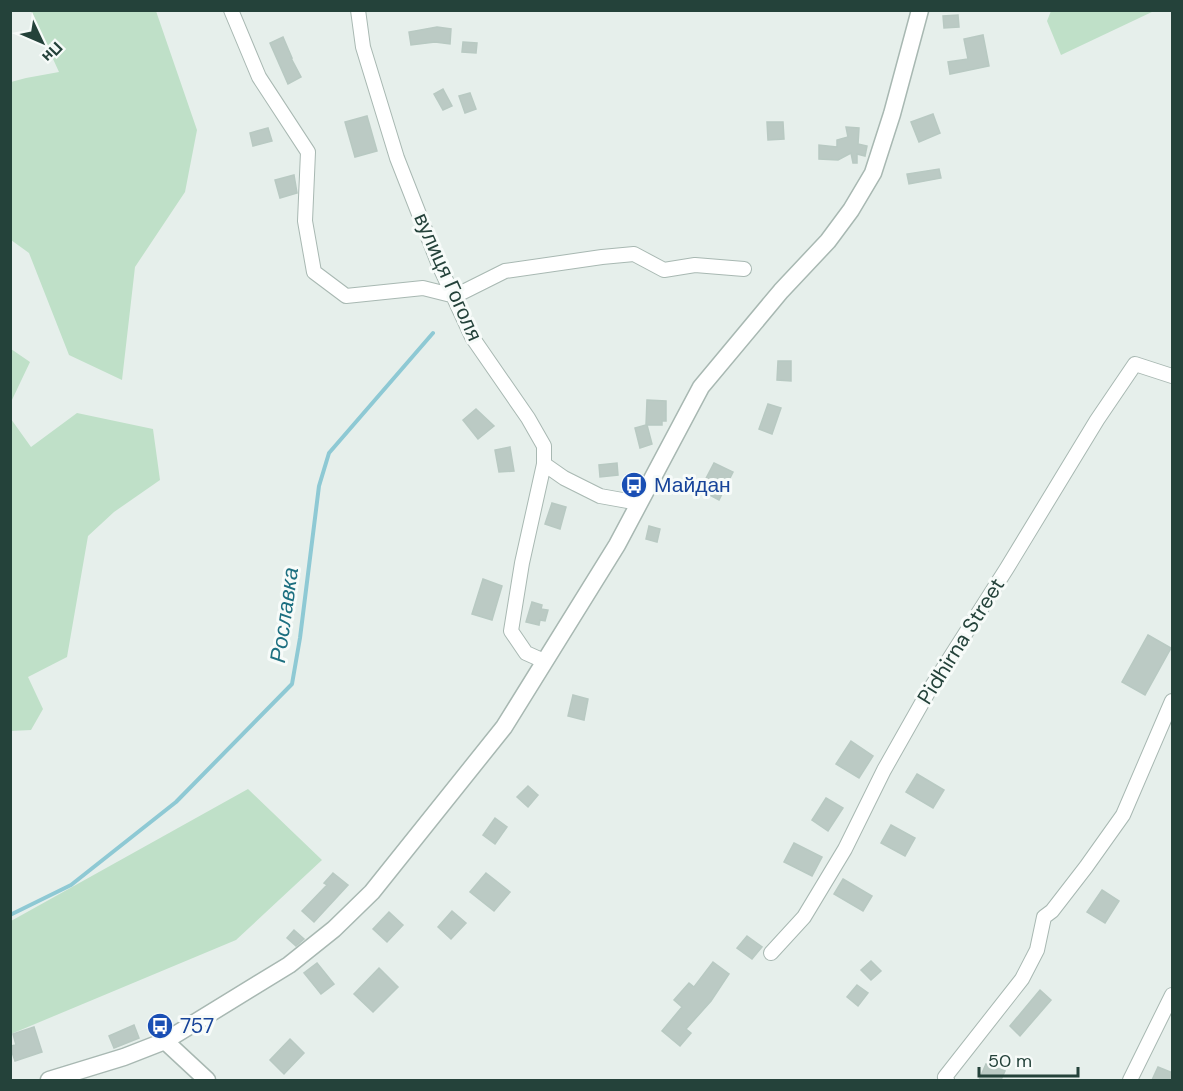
<svg xmlns="http://www.w3.org/2000/svg" width="1183" height="1091" font-family="'DM Sans',sans-serif">
<style>
.green{fill:#bfe0c8}
.lines{fill:none;stroke-linecap:round;stroke-linejoin:round}
.stream{stroke:#8ec9d4;stroke-width:4}
.building{fill:#bbcac4;stroke:#b8c9c2;stroke-width:1.5}
.minor-casing{stroke:#a8b8b2;stroke-width:16}
.tertiary-casing{stroke:#a8b8b2;stroke-width:19}
.minor{stroke:#fff;stroke-width:14}
.tertiary{stroke:#fff;stroke-width:16}
.labels{text-anchor:middle;dominant-baseline:central;stroke-width:6;stroke-linejoin:round;paint-order:stroke}
.street-label{font-size:21px;fill:#24423a;stroke:#f7fbf9}
.transit-label{font-size:21px;fill:#164399;stroke:#f7fbf9;text-anchor:start}
.water-label{font-size:22px;font-style:italic;fill:#1c6f80;stroke:#f7fbf9}
</style>
<rect width="100%" height="100%" fill="#e6efeb"/>
<path class="green" d="M 31,11 L 156,11 L 197,130 L 185,192 L 135,267 L 122,380 L 69,355 L 29,253 L 11,240 L 11,82 L 26,78 L 59,72 Z
M 1051,11 L 1051,10 L 1154,11 L 1061,55 L 1047,21 Z
M 11,349 L 30,362 L 11,402 Z
M 77,413 L 153,429 L 160,480 L 114,512 L 88,536 L 67,657 L 28,677 L 43,709 L 31,730 L 11,731 L 11,419 L 31,447 Z
M 248,789 L 322,860 L 236,940 L 11,1034 L 11,921 Z"/>
<g class="lines">
<path class="stream" d="M 10,915 L 71,885 L 176,802 L 292,684 L 300,638 L 319,486 L 329,453 L 433,333"/>
</g>
<path class="building" d="M 958,15 L 959,27 L 944,28 L 943,16 Z
M 437,27 L 451,29 L 450,44 L 435,42 L 411,45 L 409,32 Z
M 983,35 L 989,66 L 950,74 L 948,62 L 968,59 L 964,39 Z
M 283,37 L 292,58 L 291,58 L 301,77 L 288,84 L 270,43 Z
M 463,42 L 477,43 L 476,53 L 462,52 Z
M 443,89 L 452,106 L 443,110 L 434,94 Z
M 470,93 L 476,109 L 465,113 L 459,96 Z
M 933,114 L 940,133 L 919,142 L 911,122 Z
M 367,116 L 377,151 L 355,157 L 345,122 Z
M 767,122 L 783,122 L 784,139 L 768,140 Z
M 846,127 L 859,128 L 858,144 L 867,146 L 865,156 L 857,154 L 857,163 L 853,163 L 851,153 L 838,160 L 819,159 L 819,145 L 837,147 L 837,140 L 848,137 Z
M 268,128 L 272,141 L 253,146 L 250,133 Z
M 939,169 L 941,178 L 909,184 L 907,174 Z
M 294,175 L 297,193 L 280,198 L 275,180 Z
M 778,361 L 791,361 L 791,381 L 777,380 Z
M 647,400 L 666,401 L 666,421 L 662,421 L 662,425 L 647,425 L 652,444 L 640,448 L 635,428 L 646,425 Z
M 768,404 L 781,408 L 772,434 L 759,429 Z
M 476,409 L 494,426 L 478,439 L 463,420 Z
M 510,447 L 514,471 L 499,472 L 495,450 Z
M 617,463 L 618,475 L 600,477 L 599,465 Z
M 714,463 L 733,472 L 719,500 L 700,490 Z
M 552,503 L 566,507 L 560,529 L 545,524 Z
M 649,526 L 660,529 L 657,542 L 646,539 Z
M 483,579 L 502,586 L 492,620 L 472,614 Z
M 532,602 L 542,605 L 541,609 L 548,610 L 545,621 L 540,620 L 539,625 L 526,622 Z
M 1148,635 L 1171,648 L 1145,695 L 1122,682 Z
M 573,695 L 588,699 L 584,720 L 568,716 Z
M 851,741 L 873,756 L 859,778 L 836,764 Z
M 917,774 L 944,790 L 933,808 L 906,792 Z
M 528,786 L 538,795 L 528,807 L 517,797 Z
M 826,798 L 843,808 L 828,831 L 812,820 Z
M 495,818 L 507,827 L 495,844 L 483,835 Z
M 891,825 L 915,838 L 905,856 L 881,843 Z
M 794,843 L 822,857 L 812,876 L 784,862 Z
M 333,873 L 348,885 L 314,922 L 302,911 L 327,885 L 324,883 Z
M 486,873 L 510,892 L 494,911 L 470,892 Z
M 843,879 L 872,896 L 863,911 L 834,894 Z
M 1102,890 L 1119,901 L 1105,923 L 1087,912 Z
M 452,911 L 466,923 L 451,939 L 438,927 Z
M 389,912 L 403,925 L 387,942 L 373,929 Z
M 294,930 L 304,939 L 296,946 L 287,938 Z
M 747,936 L 762,947 L 752,959 L 737,948 Z
M 871,961 L 881,971 L 871,980 L 861,970 Z
M 713,962 L 729,974 L 711,1001 L 686,1029 L 691,1033 L 680,1046 L 662,1031 L 682,1007 L 674,1000 L 689,983 L 694,987 Z
M 317,963 L 334,984 L 321,994 L 304,973 Z
M 379,968 L 398,987 L 373,1012 L 354,994 Z
M 857,985 L 868,993 L 858,1006 L 847,997 Z
M 1040,990 L 1051,1000 L 1020,1036 L 1010,1026 Z
M 134,1025 L 139,1038 L 114,1048 L 109,1036 Z
M 34,1027 L 42,1052 L 15,1061 L 10,1046 L 16,1045 L 13,1034 Z
M 290,1039 L 304,1053 L 284,1074 L 270,1060 Z
M 986,1064 L 1005,1071 L 1001,1080 L 979,1080 Z
M 1158,1067 L 1173,1073 L 1173,1080 L 1152,1080 Z"/>
<g class="lines">
<g class="minor-casing">
<path id="minor" d="M 231,10 L 259,77 L 308,152 L 305,221 L 314,272 L 346,296 L 423,288 L 455,296 L 505,271 L 602,257 L 634,254 L 664,270 L 695,265 L 744,269
M 358,10 L 363,47 L 397,158 L 439,265 L 472,337 L 528,418 L 544,446 L 544,464 L 564,478 L 600,496 L 639,503
M 544,661 L 526,653 L 511,631 L 522,563 L 544,464
M 771,953 L 804,917 L 845,849 L 884,770 L 927,694 L 1007,568 L 1097,420 L 1135,364 L 1172,376
M 947,1080 L 945,1077 L 1022,979 L 1037,950 L 1044,917 L 1052,911 L 1086,867 L 1123,815 L 1172,701
M 1130,1080 L 1172,995"/>
</g>
<g class="tertiary-casing">
<path id="tertiary" d="M 165,1041 L 207,1080
M 49,1080 L 124,1057 L 165,1041 L 289,965 L 334,929 L 372,892 L 504,727 L 617,545 L 701,387 L 781,291 L 828,241 L 851,210 L 873,173 L 892,114 L 920,10"/>
</g>
<use href="#minor" class="minor"/>
<use href="#tertiary" class="tertiary"/>
</g>
<defs>
<g id="bus-disc" transform="scale(1.35)"><circle r="9.5" fill="#1a4fb4" stroke="#f7fbf9"/><path d="M-5-6H5V4H4V6H2V4H-2V6H-4V4H-5ZM-3.5-4V0h7V-4ZM-3.5 1.2v1.5H-2V1.2ZM2 1.2v1.5H3.5V1.2Z" fill="#fff"/></g>
</defs>
<g fill-rule="evenodd">
<use href="#bus-disc" x="634" y="485"/>
<use href="#bus-disc" x="160" y="1026"/>
</g>
<g class="labels">
<g class="street-label">
<text transform="translate(448 277) rotate(66)">вулиця Гоголя</text>
<text transform="translate(961 641) rotate(-58)">Pidhirna Street</text>
</g>
<g class="transit-label">
<text x="654" y="485">Майдан</text>
<text x="180" y="1026">757</text>
</g>
<g class="water-label">
<text transform="translate(284 615) rotate(-82)">Рославка</text>
</g>
</g>
<rect width="1183" height="1091" fill="none" stroke="#24423a" stroke-width="24"/>
<g transform="translate(42 42) rotate(134)" stroke="#f7fbf9" stroke-width="4.5" paint-order="stroke">
<path d="M0-4.5L10 22L0 15L-10 22Z" fill="#24423a"/>
<text y="-9" font-size="16" font-weight="bold" text-anchor="middle" fill="#24423a">Пн</text>
</g>
<path d="M979 1067v9h99v-9" fill="none" stroke="#24423a" stroke-width="3"/>
<text x="988" y="1067" font-size="18" fill="#24423a" stroke="#f7fbf9" stroke-width="4.5" paint-order="stroke">50 m</text>
</svg>
